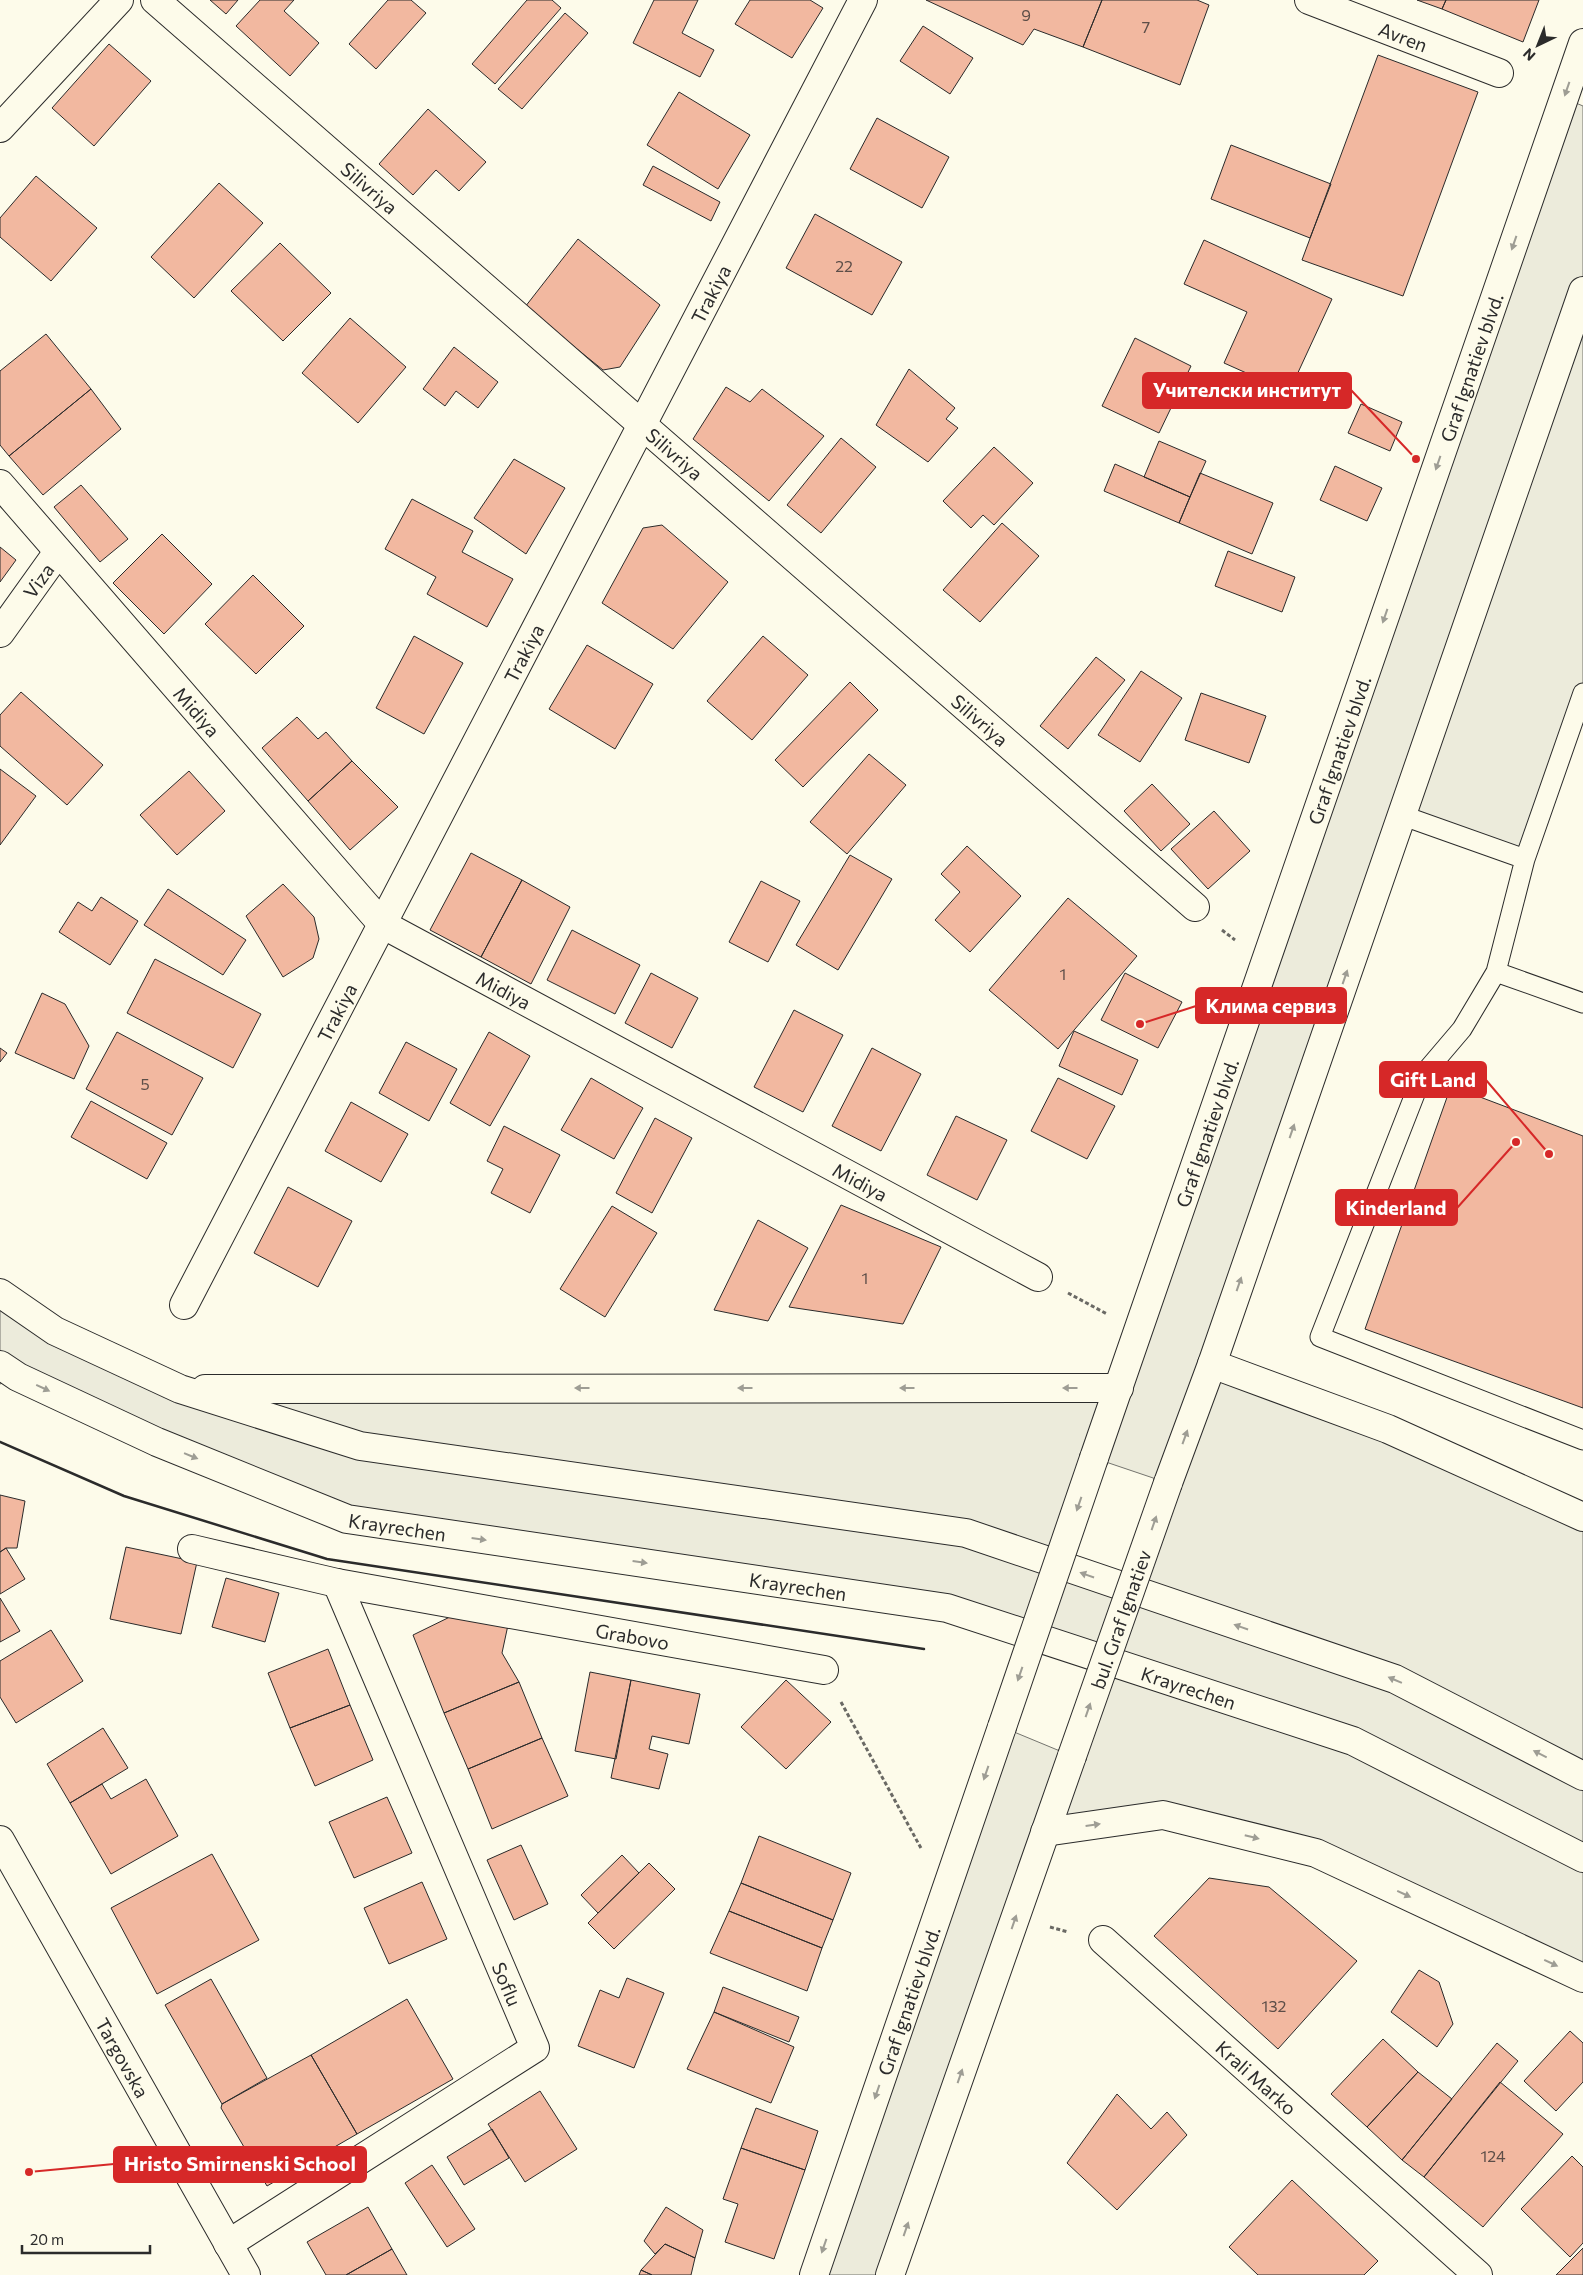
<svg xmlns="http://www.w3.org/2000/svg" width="1583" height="2275" font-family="Commissioner,sans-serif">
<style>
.green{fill:#ecebdb;stroke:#74746e;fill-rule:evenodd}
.building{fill:#f2b8a0;stroke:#2b2b2b}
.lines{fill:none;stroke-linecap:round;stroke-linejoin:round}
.lane-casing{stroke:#2b2b2b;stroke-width:21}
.street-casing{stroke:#2b2b2b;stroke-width:30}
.secondary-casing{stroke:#2b2b2b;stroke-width:30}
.path{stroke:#6a6964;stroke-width:3;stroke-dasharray:4 2.5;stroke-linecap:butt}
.lane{stroke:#fdfbea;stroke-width:19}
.street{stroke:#fdfbea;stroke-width:28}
.secondary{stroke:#fdfbea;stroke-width:28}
.secondary-bridge-casing{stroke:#2b2b2b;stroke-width:30;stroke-linecap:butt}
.secondary-bridge{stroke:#fdfbea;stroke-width:28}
.wall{stroke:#2b2b2b;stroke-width:2.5}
.oneway{fill:#9e9d94}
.labels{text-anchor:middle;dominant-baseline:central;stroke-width:4;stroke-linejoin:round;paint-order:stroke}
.number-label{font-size:16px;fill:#5d4e48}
.street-label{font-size:19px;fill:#2b2b2b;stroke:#fdfbea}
.leader{fill:none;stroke:#d62828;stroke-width:2}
.callout-dot{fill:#d62828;stroke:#fdfbea;stroke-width:2}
.callout{fill:#d62828;stroke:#d62828;stroke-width:2}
.callout-label{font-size:20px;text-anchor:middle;font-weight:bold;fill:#fff}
</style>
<rect width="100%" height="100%" fill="#fdfbea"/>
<path class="green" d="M 1564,98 L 1583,106 L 1583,693 L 1525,859 L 1401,815 L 1212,1364 L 1583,1517 L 1583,1978 L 1316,1853 L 1163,1815 L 1045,1832 L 889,2275 L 814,2275 L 1002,1727 L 1072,1756 L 1106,1660 L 947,1608 L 347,1519 L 18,1377 L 0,1384 L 0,1293 L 180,1389 L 1119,1388 ZM 1094,1458 L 1168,1483 L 1132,1587 L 1059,1561 Z"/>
<path class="building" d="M 210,0 L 238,0 L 226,14 Z
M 260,0 L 294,0 L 284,11 L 319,43 L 290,76 L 236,26 Z
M 388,0 L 411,0 L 426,13 L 376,69 L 349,44 Z
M 527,0 L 552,0 L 561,8 L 495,84 L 472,64 Z
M 654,0 L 698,0 L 682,33 L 714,50 L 700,77 L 633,43 Z
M 750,0 L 810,0 L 823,8 L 792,58 L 735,24 Z
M 926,0 L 1102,0 L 1083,47 L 1034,29 L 1023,45 Z
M 1102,0 L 1197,0 L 1209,5 L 1180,85 L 1083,47 Z
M 1417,0 L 1446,0 L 1442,9 Z
M 1446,0 L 1539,0 L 1523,42 L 1442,9 Z
M 565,13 L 588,33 L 522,109 L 498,89 Z
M 923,26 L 973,58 L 950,94 L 900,61 Z
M 109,44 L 151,81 L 94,146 L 52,108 Z
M 1378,55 L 1478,92 L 1403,296 L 1302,260 Z
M 679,92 L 750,135 L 718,189 L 647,145 Z
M 428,109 L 486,162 L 459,191 L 436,170 L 413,195 L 379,164 Z
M 877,118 L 949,157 L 922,208 L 850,169 Z
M 1231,145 L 1331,184 L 1310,238 L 1211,199 Z
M 653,166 L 720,202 L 711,221 L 643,185 Z
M 36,176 L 97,228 L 51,281 L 0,237 L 0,218 Z
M 219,183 L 263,223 L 194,298 L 151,257 Z
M 815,214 L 902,262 L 872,315 L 786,268 Z
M 578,239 L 660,305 L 620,367 L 603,370 L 525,307 Z
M 1204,240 L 1332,299 L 1289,392 L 1224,363 L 1247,312 L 1184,284 Z
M 280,243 L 331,293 L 283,341 L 231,291 Z
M 350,318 L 406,367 L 358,423 L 302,373 Z
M 46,334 L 91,389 L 9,456 L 0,445 L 0,371 Z
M 1135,338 L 1191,366 L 1159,433 L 1102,406 Z
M 454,347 L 498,382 L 478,408 L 456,391 L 445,406 L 423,389 Z
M 909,369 L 955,408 L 946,419 L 958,428 L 928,462 L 876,425 Z
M 726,387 L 750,402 L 762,389 L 824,436 L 769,501 L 693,439 Z
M 91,389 L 121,429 L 43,495 L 9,456 Z
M 1361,404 L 1402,422 L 1390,451 L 1348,433 Z
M 841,438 L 876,467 L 821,533 L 787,505 Z
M 1159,441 L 1206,461 L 1190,497 L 1144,477 Z
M 994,447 L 1033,483 L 994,525 L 983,515 L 971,528 L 943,501 Z
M 514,459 L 565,488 L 526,554 L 474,518 Z
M 1115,464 L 1190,497 L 1179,523 L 1104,491 Z
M 1335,466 L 1382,488 L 1367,521 L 1320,500 Z
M 1200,473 L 1273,503 L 1252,554 L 1179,523 Z
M 81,485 L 128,539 L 100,562 L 54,507 Z
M 412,499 L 473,531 L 462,552 L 513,579 L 487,627 L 427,594 L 436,577 L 385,549 Z
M 1002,523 L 1039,556 L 980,622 L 943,590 Z
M 662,525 L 728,582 L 673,649 L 602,603 L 643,528 Z
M 162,534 L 212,584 L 164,634 L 113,583 Z
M 0,547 L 16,560 L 0,582 Z
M 1228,551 L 1295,577 L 1282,612 L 1215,586 Z
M 253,575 L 304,626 L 256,674 L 205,624 Z
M 414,636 L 463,663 L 424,734 L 376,708 Z
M 763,636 L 808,675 L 752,740 L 707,701 Z
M 587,645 L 653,684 L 615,749 L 549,709 Z
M 1096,657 L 1125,680 L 1068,749 L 1040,726 Z
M 1141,671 L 1182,698 L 1140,762 L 1098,735 Z
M 850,682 L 878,710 L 803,787 L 775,760 Z
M 21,692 L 103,765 L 67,805 L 0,746 L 0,715 Z
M 1201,693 L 1266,716 L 1249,763 L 1185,740 Z
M 297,717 L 318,739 L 326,732 L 352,761 L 308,801 L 262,748 Z
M 869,754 L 906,785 L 847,854 L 810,822 Z
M 352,761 L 398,807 L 350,850 L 308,801 Z
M 0,769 L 36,796 L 0,845 Z
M 189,771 L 225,811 L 177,855 L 140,815 Z
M 1152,784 L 1190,824 L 1161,851 L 1124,811 Z
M 1214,811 L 1250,851 L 1208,889 L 1171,849 Z
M 967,846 L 1021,896 L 970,952 L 935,920 L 960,892 L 941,874 Z
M 471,853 L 522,880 L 481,957 L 430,930 Z
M 850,855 L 892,879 L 838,970 L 796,945 Z
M 522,880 L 570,907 L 531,984 L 481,957 Z
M 761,881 L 800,901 L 768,962 L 729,942 Z
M 283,884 L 314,917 L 319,939 L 313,958 L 283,977 L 246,916 Z
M 168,889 L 246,940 L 223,975 L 144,925 Z
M 101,897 L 138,921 L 110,965 L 59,932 L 78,902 L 92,911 Z
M 1068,898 L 1137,956 L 1058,1049 L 989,990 Z
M 572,930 L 640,965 L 615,1014 L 547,980 Z
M 155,959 L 261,1014 L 233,1068 L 127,1013 Z
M 651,973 L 698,998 L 672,1048 L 625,1023 Z
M 1125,973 L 1182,1002 L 1158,1048 L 1101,1020 Z
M 42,993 L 65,1004 L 89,1046 L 74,1079 L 15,1053 Z
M 794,1010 L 843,1035 L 803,1112 L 754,1087 Z
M 1074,1031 L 1138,1060 L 1122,1095 L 1059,1066 Z
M 117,1032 L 203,1078 L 172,1135 L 86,1089 Z
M 489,1032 L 530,1056 L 490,1126 L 450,1103 Z
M 406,1042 L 457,1069 L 429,1121 L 379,1093 Z
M 0,1048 L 7,1053 L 0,1062 Z
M 872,1048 L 921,1074 L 881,1151 L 832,1126 Z
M 591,1078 L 643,1108 L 614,1159 L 561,1130 Z
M 1058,1078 L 1115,1106 L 1087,1159 L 1031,1131 Z
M 1451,1086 L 1583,1136 L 1583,1408 L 1365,1329 Z
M 91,1101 L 167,1143 L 147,1179 L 71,1137 Z
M 351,1102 L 408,1134 L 381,1182 L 325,1151 Z
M 956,1116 L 1007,1140 L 977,1200 L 927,1175 Z
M 655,1118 L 692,1138 L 652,1213 L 616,1193 Z
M 504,1126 L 560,1155 L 530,1213 L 491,1193 L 503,1169 L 487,1161 Z
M 288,1187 L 352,1221 L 318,1287 L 254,1253 Z
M 841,1205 L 941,1247 L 903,1324 L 789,1307 Z
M 612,1206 L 657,1233 L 605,1317 L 560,1289 Z
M 758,1220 L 808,1248 L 768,1321 L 714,1310 Z
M 0,1495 L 25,1501 L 17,1548 L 6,1548 L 0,1552 Z
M 126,1547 L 197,1562 L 181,1634 L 110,1619 Z
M 6,1548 L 25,1579 L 0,1594 L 0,1552 Z
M 226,1578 L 279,1593 L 265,1642 L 212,1627 Z
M 0,1598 L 20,1631 L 0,1642 Z
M 460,1612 L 508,1625 L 502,1653 L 519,1682 L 444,1713 L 413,1635 Z
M 51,1630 L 83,1681 L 16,1723 L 0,1697 L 0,1661 Z
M 328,1649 L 350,1705 L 290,1728 L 268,1673 Z
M 590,1672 L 631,1680 L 616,1759 L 575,1751 Z
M 631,1680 L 700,1694 L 689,1744 L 652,1736 L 649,1749 L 668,1754 L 659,1789 L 611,1778 Z
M 786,1680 L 831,1722 L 786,1769 L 741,1727 Z
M 519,1682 L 542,1738 L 468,1769 L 444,1713 Z
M 350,1705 L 373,1760 L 315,1786 L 290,1728 Z
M 103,1728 L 128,1768 L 70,1803 L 47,1764 Z
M 542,1738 L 568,1796 L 492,1829 L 468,1769 Z
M 146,1779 L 178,1836 L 111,1874 L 70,1803 L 102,1784 L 111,1799 Z
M 387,1797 L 412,1853 L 354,1878 L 329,1822 Z
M 759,1836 L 851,1873 L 833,1920 L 741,1883 Z
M 521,1845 L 548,1904 L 514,1920 L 487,1860 Z
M 212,1854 L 259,1940 L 157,1994 L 111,1908 Z
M 622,1855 L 639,1873 L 598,1913 L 581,1895 Z
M 649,1863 L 675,1889 L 614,1949 L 588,1923 Z
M 1209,1878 L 1269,1887 L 1357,1961 L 1278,2049 L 1154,1936 Z
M 422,1882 L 447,1939 L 389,1964 L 364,1908 Z
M 741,1883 L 833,1920 L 822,1948 L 729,1911 Z
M 729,1911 L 822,1948 L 807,1991 L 710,1953 Z
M 1419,1970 L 1439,1982 L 1453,2024 L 1437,2047 L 1391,2012 Z
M 627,1978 L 664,1993 L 634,2068 L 578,2046 L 600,1990 L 619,1998 Z
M 211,1979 L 267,2078 L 222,2104 L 165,2005 Z
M 723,1987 L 799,2017 L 789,2042 L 714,2012 Z
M 407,1999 L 453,2079 L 357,2134 L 311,2055 Z
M 714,2012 L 794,2047 L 771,2103 L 687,2069 Z
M 1570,2031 L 1583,2043 L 1583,2082 L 1556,2111 L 1524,2081 Z
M 1383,2039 L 1418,2072 L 1367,2127 L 1331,2094 Z
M 1497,2043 L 1518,2061 L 1424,2177 L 1402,2160 Z
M 311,2055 L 357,2134 L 267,2186 L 221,2108 L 222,2104 Z
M 1418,2072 L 1452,2099 L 1402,2160 L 1367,2127 Z
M 1500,2082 L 1563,2134 L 1483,2227 L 1424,2177 Z
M 540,2091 L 577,2149 L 525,2182 L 488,2124 Z
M 1117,2094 L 1151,2129 L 1167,2112 L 1187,2135 L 1117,2210 L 1067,2163 Z
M 756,2108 L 818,2131 L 805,2170 L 741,2148 Z
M 492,2129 L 509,2158 L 464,2185 L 447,2157 Z
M 741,2148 L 805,2170 L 774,2259 L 725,2242 L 738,2204 L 723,2199 Z
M 1572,2156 L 1583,2167 L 1583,2243 L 1570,2257 L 1521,2209 Z
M 432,2165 L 475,2229 L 447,2247 L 405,2183 Z
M 1292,2180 L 1378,2261 L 1364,2275 L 1258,2275 L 1229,2247 Z
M 368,2207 L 392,2249 L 346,2275 L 326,2275 L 307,2242 Z
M 666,2207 L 703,2230 L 695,2258 L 665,2244 L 655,2254 L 644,2241 Z
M 665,2244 L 695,2258 L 691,2275 L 652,2275 L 641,2270 Z
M 1583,2248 L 1583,2275 L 1556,2275 Z
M 392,2249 L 407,2275 L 346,2275 Z
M 641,2270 L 652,2275 L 639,2275 Z"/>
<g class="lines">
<g class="lane-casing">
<path id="lane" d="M 1401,815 L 1525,859 L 1583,693
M 1496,972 L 1525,859
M 1583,1003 L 1496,972 L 1462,1029 L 1422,1076 L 1320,1337 L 1583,1440"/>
</g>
<g class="street-casing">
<g id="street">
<path id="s1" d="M 155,0 L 1195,907"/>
<path id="s2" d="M 1309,0 L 1499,73"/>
<path d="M 0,128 L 119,0"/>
<path id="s3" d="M 0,484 L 382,924 L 1038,1277"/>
<path id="s4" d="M 0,633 L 58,552"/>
<path id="s5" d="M 184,1305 L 863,0"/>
<path d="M 1212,1364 L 1388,1429 L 1583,1517"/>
<path id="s6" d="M 192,1549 L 337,1583 L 824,1670"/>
<path id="s7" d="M 1103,1940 L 1478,2275"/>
<path d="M 228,2244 L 535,2048 L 337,1583"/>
</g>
</g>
<g class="secondary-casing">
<g id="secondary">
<path d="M 0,1293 L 55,1331 L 180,1389 L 360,1446 L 966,1533 L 1395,1679 L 1583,1776"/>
<path id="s8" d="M 0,1365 L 18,1377 L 157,1442 L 347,1519 L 947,1608 L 1353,1741 L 1583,1858"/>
<path d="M 205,1389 L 1119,1388"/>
<path id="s9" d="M 1094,1458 L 1583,43"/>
<path d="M 1168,1483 L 1212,1364 L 1583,291"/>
<path d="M 1045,1832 L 1163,1815 L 1316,1853 L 1583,1978"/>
<path id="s10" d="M 0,1840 L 246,2275"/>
<path id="s11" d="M 814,2275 L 1002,1727"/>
<path d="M 890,2275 L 1072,1756"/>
</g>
</g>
<path class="path" d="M 1222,930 L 1235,940
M 1068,1293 L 1107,1314
M 841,1702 L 922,1850
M 1050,1927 L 1068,1932"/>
<use href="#lane" class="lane"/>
<use href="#street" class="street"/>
<use href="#secondary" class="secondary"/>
<g class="secondary-bridge-casing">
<g id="secondary-bridge">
<path d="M 1002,1727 L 1094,1458"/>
<path id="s12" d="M 1072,1756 L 1168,1483"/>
</g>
</g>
<use href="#secondary-bridge" class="secondary-bridge"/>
<path class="wall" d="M 0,1442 L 124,1496 L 327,1559 L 924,1649"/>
</g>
<defs><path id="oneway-solid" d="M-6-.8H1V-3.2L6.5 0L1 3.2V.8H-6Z" transform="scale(1.25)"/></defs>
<g class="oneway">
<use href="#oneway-solid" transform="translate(1567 89) rotate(109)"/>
<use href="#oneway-solid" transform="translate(1514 243) rotate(109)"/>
<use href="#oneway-solid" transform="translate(1438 463) rotate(109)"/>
<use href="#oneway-solid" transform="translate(1385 616) rotate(109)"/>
<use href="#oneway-solid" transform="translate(1345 977) rotate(-71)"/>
<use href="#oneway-solid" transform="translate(1292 1131) rotate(-71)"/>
<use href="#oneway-solid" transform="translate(1239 1284) rotate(-71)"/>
<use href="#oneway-solid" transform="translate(43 1388) rotate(25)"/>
<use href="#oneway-solid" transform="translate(582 1388) rotate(180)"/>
<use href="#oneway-solid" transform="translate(745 1388) rotate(180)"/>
<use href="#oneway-solid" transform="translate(907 1388) rotate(180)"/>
<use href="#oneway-solid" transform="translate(1070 1388) rotate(180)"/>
<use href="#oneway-solid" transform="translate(1185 1437) rotate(-70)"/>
<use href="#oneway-solid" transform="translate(191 1456) rotate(22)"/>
<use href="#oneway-solid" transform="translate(1079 1504) rotate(109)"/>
<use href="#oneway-solid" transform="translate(1154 1523) rotate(-71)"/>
<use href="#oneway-solid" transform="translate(479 1539) rotate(8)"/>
<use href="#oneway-solid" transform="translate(640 1562) rotate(8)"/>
<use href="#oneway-solid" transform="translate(1087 1575) rotate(-161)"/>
<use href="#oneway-solid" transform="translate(1241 1627) rotate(-161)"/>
<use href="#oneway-solid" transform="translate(1020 1674) rotate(109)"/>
<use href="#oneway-solid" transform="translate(1395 1680) rotate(-157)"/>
<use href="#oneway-solid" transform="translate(1088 1710) rotate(-71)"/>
<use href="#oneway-solid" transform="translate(1540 1754) rotate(-153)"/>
<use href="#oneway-solid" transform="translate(986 1773) rotate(109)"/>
<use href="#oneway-solid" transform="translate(1093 1825) rotate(-8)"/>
<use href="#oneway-solid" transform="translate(1252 1837) rotate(14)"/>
<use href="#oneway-solid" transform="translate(1404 1894) rotate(25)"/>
<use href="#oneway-solid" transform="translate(1014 1922) rotate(-71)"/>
<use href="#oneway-solid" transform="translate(1551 1963) rotate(25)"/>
<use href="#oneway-solid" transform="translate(960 2076) rotate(-71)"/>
<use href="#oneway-solid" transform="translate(877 2092) rotate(109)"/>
<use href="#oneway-solid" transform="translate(906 2229) rotate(-71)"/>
<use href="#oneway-solid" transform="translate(824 2246) rotate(109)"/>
</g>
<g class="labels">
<g class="number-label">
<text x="1026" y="14">9</text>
<text x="1146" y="26">7</text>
<text x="844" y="265">22</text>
<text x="1063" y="973">1</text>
<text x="145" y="1083">5</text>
<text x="865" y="1277">1</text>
<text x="1274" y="2005">132</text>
<text x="1493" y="2155">124</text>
</g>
<g class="street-label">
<text stroke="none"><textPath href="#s2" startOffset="101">Avren</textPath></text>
<text stroke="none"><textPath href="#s1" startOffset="285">Silivriya</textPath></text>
<text stroke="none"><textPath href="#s5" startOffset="1140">Trakiya</textPath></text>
<text stroke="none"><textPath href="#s9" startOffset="1154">Graf Ignatiev blvd.</textPath></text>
<text stroke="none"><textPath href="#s1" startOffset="690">Silivriya</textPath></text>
<text stroke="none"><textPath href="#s4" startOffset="65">Viza</textPath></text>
<text stroke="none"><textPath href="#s5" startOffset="735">Trakiya</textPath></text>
<text stroke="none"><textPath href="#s3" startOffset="301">Midiya</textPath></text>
<text stroke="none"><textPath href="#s1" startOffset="1095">Silivriya</textPath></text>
<text stroke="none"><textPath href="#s9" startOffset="749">Graf Ignatiev blvd.</textPath></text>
<text stroke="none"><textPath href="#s3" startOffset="721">Midiya</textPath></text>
<text stroke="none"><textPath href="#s5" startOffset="330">Trakiya</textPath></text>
<text stroke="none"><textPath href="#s9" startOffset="344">Graf Ignatiev blvd.</textPath></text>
<text stroke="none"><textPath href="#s3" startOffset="1126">Midiya</textPath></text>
<text stroke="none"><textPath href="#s8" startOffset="431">Krayrechen</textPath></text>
<text stroke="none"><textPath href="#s8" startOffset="836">Krayrechen</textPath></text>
<text stroke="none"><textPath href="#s12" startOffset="145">bul. Graf Ignatiev</textPath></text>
<text stroke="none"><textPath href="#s6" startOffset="449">Grabovo</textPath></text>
<text stroke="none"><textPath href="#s8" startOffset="1241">Krayrechen</textPath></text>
<text transform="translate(507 1984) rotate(67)">Soflu</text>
<text stroke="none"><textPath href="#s11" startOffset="290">Graf Ignatiev blvd.</textPath></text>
<text stroke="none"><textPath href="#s10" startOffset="250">Targovska</textPath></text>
<text stroke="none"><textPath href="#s7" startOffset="206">Krali Marko</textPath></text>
</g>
</g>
<path class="leader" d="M1416 459L1351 390M1140 1024L1196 1006M1549 1154L1486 1080M1516 1142L1457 1208M29 2172L114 2164"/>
<g class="callout-dot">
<circle cx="1416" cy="459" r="5"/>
<circle cx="1140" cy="1024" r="5"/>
<circle cx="1549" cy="1154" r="5"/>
<circle cx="1516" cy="1142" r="5"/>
<circle cx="29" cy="2172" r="5"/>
</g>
<g class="callout">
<rect x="1143" y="373" width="208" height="35" rx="5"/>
<rect x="1196" y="988" width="150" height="35" rx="5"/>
<rect x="1380" y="1062" width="106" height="35" rx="5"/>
<rect x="1336" y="1190" width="121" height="35" rx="5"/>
<rect x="114" y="2147" width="252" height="35" rx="5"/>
</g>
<g class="callout-label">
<text x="1247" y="397">Учителски институт</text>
<text x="1271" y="1013">Клима сервиз</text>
<text x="1433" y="1087">Gift Land</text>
<text x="1396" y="1215">Kinderland</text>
<text x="240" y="2171">Hristo Smirnenski School</text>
</g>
<g transform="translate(1538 45) rotate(223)" stroke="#fdfbea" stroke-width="4" paint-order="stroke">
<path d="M0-4L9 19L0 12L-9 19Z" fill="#2b2b2b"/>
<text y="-8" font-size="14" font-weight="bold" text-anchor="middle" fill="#2b2b2b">N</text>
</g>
<path d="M22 2245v8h128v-8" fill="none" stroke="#2b2b2b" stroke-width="2.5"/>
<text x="30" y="2245" font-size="15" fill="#2b2b2b" stroke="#fdfbea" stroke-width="4" paint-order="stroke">20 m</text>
</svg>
